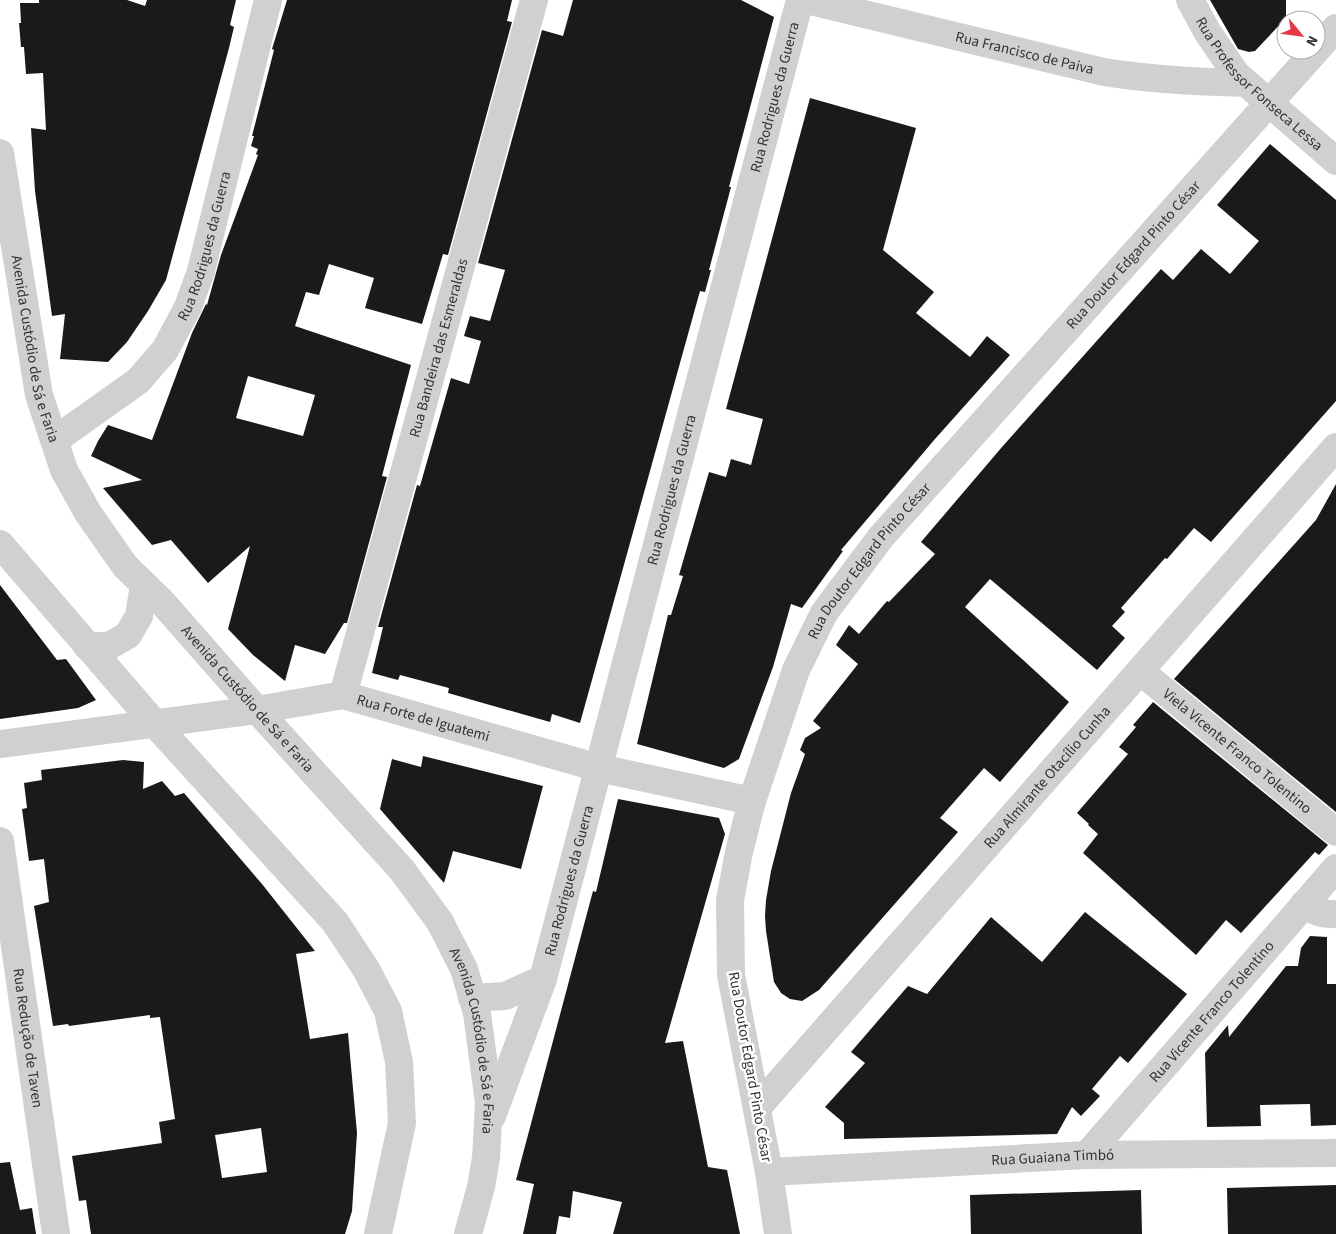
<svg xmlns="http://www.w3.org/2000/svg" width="1336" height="1234" font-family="'Source Sans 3',sans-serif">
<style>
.building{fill:#1a1a1a;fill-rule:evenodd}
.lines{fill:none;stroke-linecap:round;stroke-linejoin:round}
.minor{stroke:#d0d0d0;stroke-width:28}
.labels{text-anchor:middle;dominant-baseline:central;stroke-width:5;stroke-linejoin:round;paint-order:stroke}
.street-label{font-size:15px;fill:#333;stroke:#fff}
</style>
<rect width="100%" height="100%" fill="#fff"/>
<path class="building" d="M 39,0 L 127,0 L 145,6 L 147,0 L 236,0 L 230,25 L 234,27 L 229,48 L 166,280 L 148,311 L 127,342 L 108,362 L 60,359 L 65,314 L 52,316 L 35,191 L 31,128 L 46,130 L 43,73 L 26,74 L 24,47 L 21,47 L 19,23 L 21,23 L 20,3 L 39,3 Z
M 287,0 L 512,0 L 507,21 L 512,22 L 448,255 L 443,254 L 422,324 L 365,308 L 374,278 L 329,264 L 319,295 L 306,292 L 295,326 L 411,365 L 382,476 L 387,477 L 347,623 L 344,623 L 325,654 L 295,645 L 285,681 L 253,655 L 228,629 L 250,546 L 208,583 L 171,540 L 152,545 L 103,488 L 142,480 L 91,456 L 98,441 L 108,425 L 152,440 L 192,333 L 206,304 L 207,305 L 221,255 L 258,155 L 256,154 L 258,149 L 251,146 L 254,136 L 252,136 L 274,50 L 272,49 ZM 248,376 L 315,395 L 303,436 L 236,418 Z
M 573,0 L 741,0 L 774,17 L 729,187 L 731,187 L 709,270 L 711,270 L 705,292 L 700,291 L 580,723 L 552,714 L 550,722 L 448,693 L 449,688 L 400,675 L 398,680 L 372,673 L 383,627 L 378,627 L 417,485 L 420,486 L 451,378 L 469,384 L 481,341 L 464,336 L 470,316 L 490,321 L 505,270 L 478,263 L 542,30 L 563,36 Z
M 1210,0 L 1286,0 L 1286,18 L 1255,51 L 1249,52 L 1238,49 Z
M 810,98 L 916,128 L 883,250 L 934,292 L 916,313 L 970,357 L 987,336 L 1010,355 L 935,439 L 841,550 L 843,551 L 802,608 L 791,604 L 773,667 L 739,759 L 724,768 L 637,744 L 668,615 L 671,615 L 683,576 L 679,575 L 709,472 L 726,477 L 731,459 L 751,465 L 763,419 L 726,409 Z
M 1270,144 L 1336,200 L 1336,401 L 1211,542 L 1194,528 L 1167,559 L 1165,558 L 1121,608 L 1125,612 L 1112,626 L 1125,638 L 1097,670 L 990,579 L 965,607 L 1069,702 L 1000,782 L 984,768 L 940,818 L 958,832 L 819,990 L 802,1001 L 790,999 L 781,993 L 774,982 L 766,931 L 765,916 L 766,900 L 771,871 L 791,793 L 805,754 L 800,750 L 805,738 L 821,728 L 813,721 L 858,664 L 836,645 L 849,625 L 859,634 L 887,601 L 889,602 L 935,554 L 921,542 L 1002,447 L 1161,269 L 1173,280 L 1201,249 L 1230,274 L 1259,241 L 1217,205 Z
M 1336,484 L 1336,812 L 1174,679 L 1316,520 Z
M 0,585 L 57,660 L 66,659 L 96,700 L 78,708 L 0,719 Z
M 1153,702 L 1328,845 L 1319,855 L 1315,852 L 1241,933 L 1226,920 L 1196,955 L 1083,853 L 1098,834 L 1088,825 L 1089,824 L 1077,813 L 1128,754 L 1119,747 L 1136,727 L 1133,725 Z
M 423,756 L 543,786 L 521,869 L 453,851 L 444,883 L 380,809 L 392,759 L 421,767 Z
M 123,760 L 144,762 L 143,789 L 162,781 L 175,796 L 184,793 L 262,884 L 315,951 L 296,954 L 310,1039 L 348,1033 L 357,1133 L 352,1211 L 345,1234 L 91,1234 L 86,1200 L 79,1201 L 72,1156 L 162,1143 L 159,1122 L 175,1119 L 160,1017 L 150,1018 L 150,1015 L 69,1026 L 68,1024 L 53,1026 L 34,906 L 49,902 L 44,859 L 29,861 L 22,809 L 27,808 L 24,783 L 42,780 L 41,770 ZM 261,1128 L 267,1172 L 222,1178 L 215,1135 Z
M 618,799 L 719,818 L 725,834 L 665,1043 L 683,1041 L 708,1167 L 727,1170 L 740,1234 L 613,1234 L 622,1202 L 573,1191 L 570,1218 L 559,1216 L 556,1234 L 523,1234 L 534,1184 L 516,1180 L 582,932 L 593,891 L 596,892 Z
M 1085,912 L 1187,994 L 1128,1063 L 1120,1056 L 1092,1089 L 1100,1096 L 1081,1116 L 1072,1107 L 1057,1134 L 844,1139 L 844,1123 L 825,1107 L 865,1063 L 851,1052 L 908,986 L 927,994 L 991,917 L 1042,962 Z
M 1310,936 L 1327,937 L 1327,984 L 1336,984 L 1336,1125 L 1311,1126 L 1310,1104 L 1260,1105 L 1261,1126 L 1207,1127 L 1205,1053 L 1228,1025 L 1229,1037 L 1286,966 L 1298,966 L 1301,948 Z
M 10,1162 L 20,1210 L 32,1208 L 36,1234 L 0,1234 L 0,1163 Z
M 1336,1185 L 1336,1234 L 1228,1234 L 1227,1188 Z
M 1141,1190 L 1142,1234 L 971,1234 L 970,1195 Z"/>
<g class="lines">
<g class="minor">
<path id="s1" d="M 806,0 L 1104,72 C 1153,80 1197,82 1246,83"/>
<path id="s2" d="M 1190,0 L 1208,33 L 1236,74 L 1336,161"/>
<path id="s3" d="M 0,153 L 39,395 L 64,470 L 88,513 L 125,566 L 162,602 L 257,710 L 402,870 L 440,922 L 464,969 L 477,1013 L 489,1103 L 486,1158 L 481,1187 L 468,1234"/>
<path id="s4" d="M 55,440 L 138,381 L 165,350 L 188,307 L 201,271 L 268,0"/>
<path d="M 0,544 L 155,724 L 335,922 L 366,969 L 388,1011 L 399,1062 L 402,1123 L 378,1234"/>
<path d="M 87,646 L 109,646 L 128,635 L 139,616 L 144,585"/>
<path id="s5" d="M 1140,671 L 1336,832"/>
<path id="s6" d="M 343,695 L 534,0"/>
<path id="s7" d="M 0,744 L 257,710 L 343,695 L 599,768 L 752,801"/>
<path id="s8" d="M 0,841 L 56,1234"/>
<path d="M 1304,904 C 1315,912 1323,915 1336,914"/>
<path d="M 472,998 L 505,996 L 543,979"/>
<path id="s9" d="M 757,1108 L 1336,447"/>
<path id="s10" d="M 492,1116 L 543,979 L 800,0"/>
<path id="s11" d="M 1087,1155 L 1336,868"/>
<path id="s12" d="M 769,1172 L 1087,1155 L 1336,1153"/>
<path id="s13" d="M 778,1234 L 769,1172 L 731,975 L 730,900 L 739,852 L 752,801 L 796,670 L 824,613 L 881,537 L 1336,28"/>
</g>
</g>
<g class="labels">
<g class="street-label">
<text stroke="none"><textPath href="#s1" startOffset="225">Rua Francisco de Paiva</textPath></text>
<text stroke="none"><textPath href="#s2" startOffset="110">Rua Professor Fonseca Lessa</textPath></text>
<text stroke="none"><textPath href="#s10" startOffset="1058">Rua Rodrigues da Guerra</textPath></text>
<text stroke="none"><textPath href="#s4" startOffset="255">Rua Rodrigues da Guerra</textPath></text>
<text stroke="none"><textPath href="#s13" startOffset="1115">Rua Doutor Edgard Pinto César</textPath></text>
<text stroke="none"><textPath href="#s3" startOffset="199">Avenida Custódio de Sá e Faria</textPath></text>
<text stroke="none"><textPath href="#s6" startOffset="360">Rua Bandeira das Esmeraldas</textPath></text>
<text stroke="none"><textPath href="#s10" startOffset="652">Rua Rodrigues da Guerra</textPath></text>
<text stroke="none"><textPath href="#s13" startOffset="710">Rua Doutor Edgard Pinto César</textPath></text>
<text stroke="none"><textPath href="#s3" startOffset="619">Avenida Custódio de Sá e Faria</textPath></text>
<text stroke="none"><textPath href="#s7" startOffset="430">Rua Forte de Iguatemi</textPath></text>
<text stroke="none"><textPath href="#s5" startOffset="126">Viela Vicente Franco Tolentino</textPath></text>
<text stroke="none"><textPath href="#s9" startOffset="440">Rua Almirante Otacílio Cunha</textPath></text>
<text stroke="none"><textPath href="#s10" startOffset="248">Rua Rodrigues da Guerra</textPath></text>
<text stroke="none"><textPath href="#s11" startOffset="190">Rua Vicente Franco Tolentino</textPath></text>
<text stroke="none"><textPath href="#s8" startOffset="199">Rua Redução de Taven</textPath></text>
<text stroke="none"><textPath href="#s3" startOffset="1039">Avenida Custódio de Sá e Faria</textPath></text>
<text transform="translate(750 1067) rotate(80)">Rua Doutor Edgard Pinto César</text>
<text stroke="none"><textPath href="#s12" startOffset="284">Rua Guaiana Timbó</textPath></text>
</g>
</g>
<g transform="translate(1301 35) rotate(119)"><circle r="24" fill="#ffffff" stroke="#adadad"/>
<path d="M0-4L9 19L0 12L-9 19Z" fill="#e63946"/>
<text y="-8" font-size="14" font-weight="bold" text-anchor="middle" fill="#333333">N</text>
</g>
</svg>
